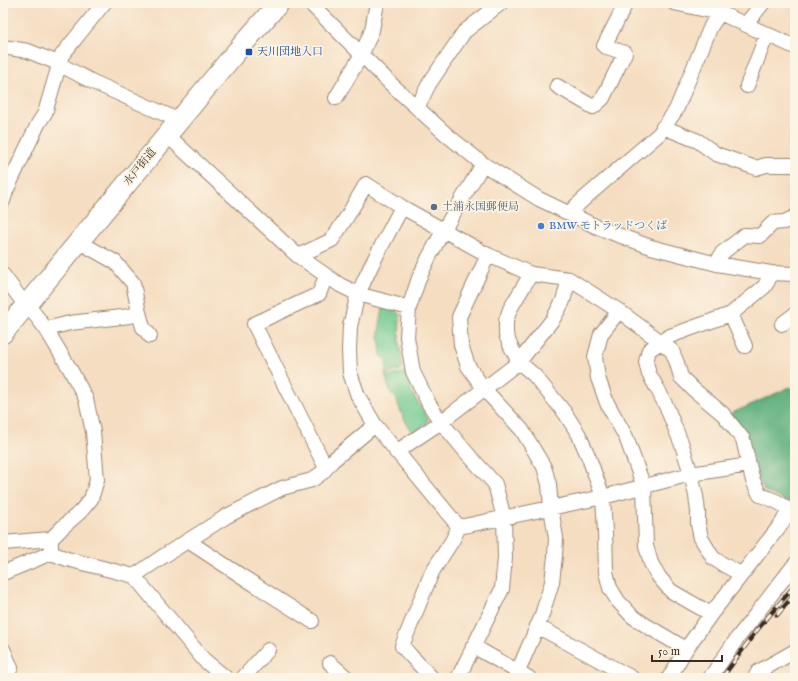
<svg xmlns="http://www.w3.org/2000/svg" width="798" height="681" font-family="'IM FELL English','Noto Serif JP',serif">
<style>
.green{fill:#71cb91;stroke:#567a58}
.forest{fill:#5caf7b;stroke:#4c6c4c}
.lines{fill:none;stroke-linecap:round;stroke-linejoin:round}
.minor-casing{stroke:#988470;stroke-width:16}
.highway-casing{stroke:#988470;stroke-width:22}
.minor{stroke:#fff;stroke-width:14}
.highway{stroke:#fff;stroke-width:20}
.rail-casing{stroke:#3b2a1e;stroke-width:4.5}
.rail{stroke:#fcf5e5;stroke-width:3;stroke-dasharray:9;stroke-linecap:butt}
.transit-dot{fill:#1a4fb4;stroke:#fcf5e5;stroke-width:1.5}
.service-dot{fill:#5c6f8a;stroke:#fcf5e5;stroke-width:1.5}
.shop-dot{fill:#3f7fe0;stroke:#fcf5e5;stroke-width:1.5}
.labels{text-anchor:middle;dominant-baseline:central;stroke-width:3.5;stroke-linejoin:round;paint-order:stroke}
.transit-label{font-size:11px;fill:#164399;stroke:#fcf5e5;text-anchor:start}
.street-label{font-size:11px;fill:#3b2a1e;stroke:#fcf5e5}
.service-label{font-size:11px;fill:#4e5e75;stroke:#fcf5e5;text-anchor:start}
.shop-label{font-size:11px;fill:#366cbe;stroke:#fcf5e5;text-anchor:start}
</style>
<rect width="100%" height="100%" fill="#fcf5e5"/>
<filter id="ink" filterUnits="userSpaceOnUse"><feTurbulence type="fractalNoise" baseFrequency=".025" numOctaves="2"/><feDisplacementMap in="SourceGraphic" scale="8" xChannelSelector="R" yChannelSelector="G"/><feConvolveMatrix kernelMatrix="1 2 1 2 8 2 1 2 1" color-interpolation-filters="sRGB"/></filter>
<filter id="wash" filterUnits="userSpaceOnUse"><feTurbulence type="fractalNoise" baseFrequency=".012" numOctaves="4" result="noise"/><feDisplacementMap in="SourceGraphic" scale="16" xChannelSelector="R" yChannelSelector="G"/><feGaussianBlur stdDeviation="0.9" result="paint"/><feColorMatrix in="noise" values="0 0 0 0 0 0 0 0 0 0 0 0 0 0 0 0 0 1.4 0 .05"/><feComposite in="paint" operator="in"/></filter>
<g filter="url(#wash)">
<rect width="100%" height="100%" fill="#f5ddc1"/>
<path class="green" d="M 383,308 L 396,311 L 400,315 L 399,341 L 403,369 L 387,374 L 387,377 L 405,372 L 412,393 L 428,419 L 426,424 L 413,433 L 406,422 L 400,410 L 396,397 L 391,394 L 386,378 L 385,373 L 387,368 L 385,358 L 381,356 L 379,334 L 381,319 Z"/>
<path class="forest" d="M 790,387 L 795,395 L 795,497 L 791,504 L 764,491 L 730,414 Z"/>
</g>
<g filter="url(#ink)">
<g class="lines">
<g class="minor-casing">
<path id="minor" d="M 310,3 L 391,84 L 447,135 L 483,164 L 539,199 L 595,226 L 618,235 L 651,247 L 717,264 L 771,273 L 795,274
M 674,3 L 720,13 L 713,3
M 746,24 L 763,3
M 3,47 L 28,51 L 53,61 L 93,82 L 169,116 L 177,123
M 557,86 L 593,107 L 603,98 L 625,53 L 604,46 L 626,3
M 747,86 L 767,34
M 336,98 L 362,54 L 372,30 L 377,3
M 417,108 L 429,84 L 464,32 L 501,3
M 663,127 L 698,141 L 716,154 L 756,168 L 766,165 L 795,165
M 167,135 L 298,256 L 340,285 L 358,294 L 409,308
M 3,201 L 6,191 L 38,124 L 45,113 L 62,55 L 104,3
M 402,207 L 372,264 L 358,294 L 350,326 L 349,350 L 350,373 L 358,396 L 375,425 L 459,527
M 570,213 L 574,208 L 586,197 L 659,134 L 676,110 L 711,26 L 720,13 L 795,47
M 80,241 L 90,248 L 115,262 L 133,283 L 139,313 L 143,327 L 150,336
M 488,255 L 459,317 L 461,345 L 468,366 L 484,389 L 522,430 L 544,467 L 549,484 L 551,508 L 556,538 L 555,556 L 552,582 L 541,618 L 515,678
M 298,256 L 332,240 L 348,215 L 366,184 L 402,207 L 488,255 L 531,274 L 569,279 L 619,311 L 661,342 L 670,336 L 731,314 L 764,287 L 768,281 L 771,273
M 717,264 L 722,253 L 745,235 L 760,236 L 773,223 L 784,222 L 795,217
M 531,274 L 510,309 L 506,321 L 506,335 L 511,347 L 519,362 L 534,375 L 565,413 L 579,435 L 589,458 L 603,497 L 605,532 L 606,572 L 610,588 L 618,601 L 632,616 L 647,626 L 686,649
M 3,275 L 20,298 L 27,304 L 46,329 L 70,369 L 86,399 L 93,432 L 97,480 L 91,499 L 80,512 L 64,526 L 51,539 L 3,543
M 619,311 L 601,334 L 595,357 L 598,378 L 607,403 L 626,437 L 644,487 L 646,546 L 651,563 L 659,577 L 671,591 L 711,614
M 731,314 L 745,346
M 782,324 L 795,314
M 46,329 L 70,323 L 130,316 L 139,313
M 396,452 L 441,422 L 519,362 L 553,319 L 563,301 L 569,279
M 326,468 L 254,324 L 319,294 L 326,276
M 188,541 L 243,577 L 312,621
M 51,553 L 67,559 L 134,576 L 162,557 L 227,516 L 282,488 L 312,480 L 323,472 L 332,461 L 375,425
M 3,573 L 51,553 L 51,543
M 134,576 L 204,660 L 226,678
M 537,626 L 632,678
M 473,646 L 529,678
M 3,649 L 11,668
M 330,663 L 347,678
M 243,678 L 268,650
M 432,678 L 411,656 L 402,646 L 432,572 L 452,541 L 459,527 L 603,497 L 691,474 L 749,465
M 458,678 L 502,589 L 505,558 L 504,518 L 495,484 L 466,452 L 441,422 L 429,404 L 413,372 L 407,337 L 409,308 L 419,278 L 429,257 L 443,231 L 483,164
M 669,678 L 686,649 L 711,614 L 782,523 C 784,519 787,515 787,511 C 787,504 766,497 760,495 L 753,481 L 749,465 L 743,439 L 723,414 L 693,389 L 681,377 L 677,363 L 672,351 L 661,342 L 649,350 L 646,362 L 649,374 L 657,388 L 667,408 L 682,445 L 691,474 L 696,496 L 698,512 L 698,524 L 701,538 L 713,558 L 724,565 L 741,574
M 710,678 L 736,640 L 795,564
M 755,678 L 758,672 L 795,651"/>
</g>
<g class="highway-casing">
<path id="highway" d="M 3,333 L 236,52 L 279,3"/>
</g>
<use href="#minor" class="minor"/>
<use href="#highway" class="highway"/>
<g class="rail-casing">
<path id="rail" d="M 777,615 L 795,594
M 722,678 L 757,630 L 795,585"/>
</g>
<use href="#rail" class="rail"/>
</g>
</g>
<rect class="transit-dot" x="245" y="48" width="8" height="8" rx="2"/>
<circle class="service-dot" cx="434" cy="207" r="4"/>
<circle class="shop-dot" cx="541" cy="226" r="4"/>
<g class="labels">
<g class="transit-label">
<text x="257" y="52">天川団地入口</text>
</g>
<g class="street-label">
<text transform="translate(140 167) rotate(-51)">水戸街道</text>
</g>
<g class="service-label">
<text x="442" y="207">土浦永国郵便局</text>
</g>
<g class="shop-label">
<text x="549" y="226">BMW モトラッドつくば</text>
</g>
</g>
<rect width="798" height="681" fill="none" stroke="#fcf5e5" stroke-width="16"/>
<path d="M652 655v6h70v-6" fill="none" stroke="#3b2a1e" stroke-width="2"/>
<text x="658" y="655" font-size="12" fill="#3b2a1e" stroke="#fcf5e5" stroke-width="3" paint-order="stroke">50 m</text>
</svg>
